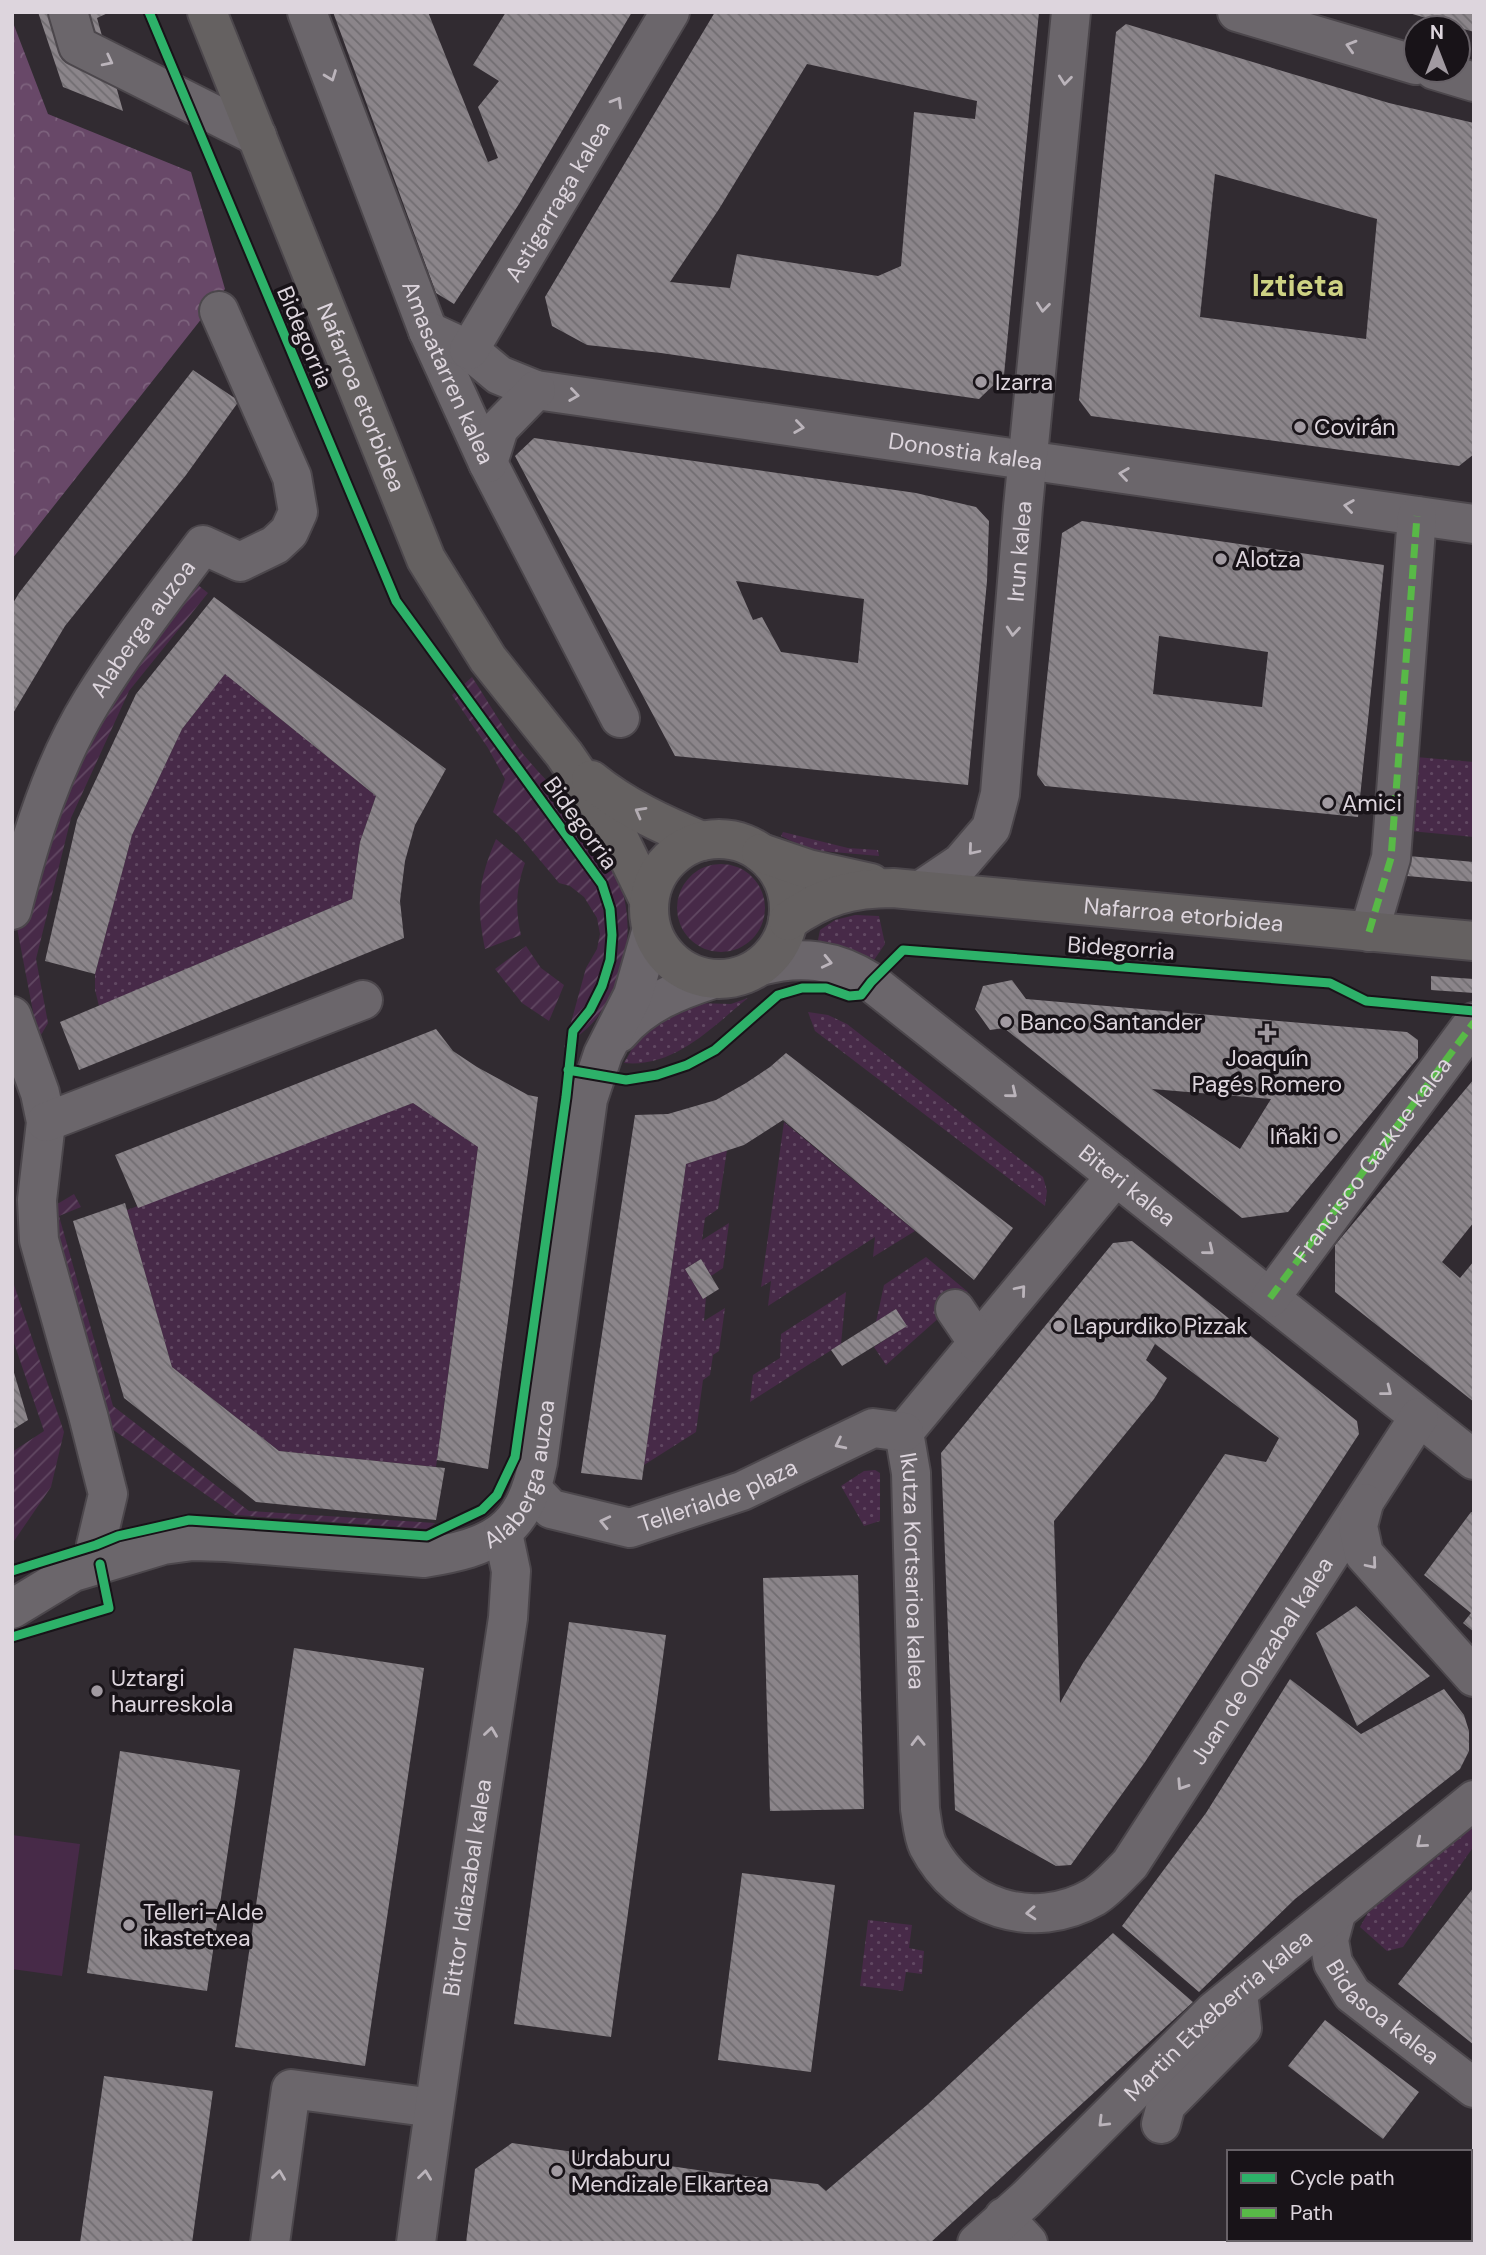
<svg xmlns="http://www.w3.org/2000/svg" width="1486" height="2255" font-family="'DM Sans',sans-serif">
<style>
.grass{fill:url(#grass-dots)}
.forest{fill:url(#forest-crowns)}
.garden{fill:url(#garden-furrows)}
.pitch{fill:#472a48}
.building{fill:url(#building-back-hatch);fill-rule:evenodd}
.lines{fill:none;stroke-linecap:round;stroke-linejoin:round}
.minor-casing{stroke:#4c474c;stroke-width:42}
.major-casing{stroke:#4c474c;stroke-width:42}
.minor{stroke:#6b666b;stroke-width:38}
.major{stroke:#656161;stroke-width:38}
.quiet{stroke:#58b947;stroke-width:7;stroke-dasharray:14 7;stroke-linecap:butt}
.cycleway-casing{stroke:#181318;stroke-width:13}
.cycleway{stroke:#2db169;stroke-width:9}
.oneway{stroke:#bbb4bb}
.oneway2{stroke:#b3acb2}
.poi-dot{fill:#a19aa1;stroke:#181318;stroke-width:2.5}
.labels{text-anchor:middle;dominant-baseline:central;stroke-width:7;stroke-linejoin:round;paint-order:stroke}
.street-label{font-size:23px;fill:#ddd5dd;stroke:#181318}
.poi-label{font-size:23px;fill:#ddd5dd;stroke:#181318;text-anchor:start}
.district-label{font-size:30px;font-weight:bold;fill:#cdd183;stroke:#181318}
</style>
<defs>
<pattern id="grass-dots" width="8" height="8" patternUnits="userSpaceOnUse" patternTransform="scale(1.75)"><rect width="8" height="8" fill="#472a48"/><path d="M2 2h.1M6 6h.1" fill="none" stroke="#614862" stroke-width="1.8" stroke-linecap="round"/></pattern>
<pattern id="forest-crowns" width="20" height="18" patternUnits="userSpaceOnUse" patternTransform="scale(1.75)"><rect width="20" height="18" fill="#684868"/><path d="M2 6a3 3 0 1 1 6 0M12 15a3 3 0 1 1 6 0" fill="none" stroke="#7d627d"/></pattern>
<pattern id="garden-furrows" width="10" height="10" patternUnits="userSpaceOnUse" patternTransform="scale(1.75)"><rect width="10" height="10" fill="#472a48"/><path d="M-1 1l2-2M0 10L10 0M9 11l2-2" fill="none" stroke="#614862"/></pattern>
<pattern id="building-back-hatch" width="6" height="6" patternUnits="userSpaceOnUse" patternTransform="scale(1.75)"><rect width="6" height="6" fill="#8b858a"/><path d="M-1 5l2 2M0 0l6 6M5-1l2 2" fill="none" stroke="#716d71"/></pattern>
</defs>
<rect width="100%" height="100%" fill="#312b31"/>
<path class="grass" d="M 225,674 L 376,796 L 360,842 L 352,899 L 99,1006 L 95,990 L 95,974 L 132,835 L 182,729 Z
M 1416,757 L 1474,762 L 1474,837 L 1410,831 Z
M 783,832 L 848,848 L 878,850 L 879,856 L 810,850 L 781,836 Z
M 855,915 L 879,916 L 885,944 L 874,960 L 830,949 L 818,940 L 820,930 L 835,920 Z
M 748,998 C 712,1027 675,1068 624,1063 L 641,1033 L 662,1017 L 697,1003 L 731,1004 Z
M 808,1012 L 828,1015 L 847,1024 L 1043,1177 L 1047,1191 L 1045,1206 L 815,1031 Z
M 413,1103 L 478,1147 L 436,1467 L 279,1451 L 172,1367 L 127,1210 Z
M 784,1122 L 915,1231 L 873,1257 L 875,1237 L 768,1306 L 771,1281 L 761,1287 Z
M 727,1150 L 718,1209 L 705,1218 L 702,1240 L 729,1223 L 723,1268 L 711,1276 L 701,1259 L 685,1269 L 703,1299 L 706,1297 L 704,1321 L 725,1308 L 719,1351 L 713,1355 L 710,1375 L 703,1380 L 696,1432 L 644,1465 L 686,1164 Z
M 926,1257 L 968,1292 L 886,1365 L 874,1347 L 906,1326 L 896,1309 L 876,1322 L 884,1285 Z
M 846,1292 L 841,1344 L 750,1402 L 753,1375 L 780,1358 L 781,1334 Z
M 875,1470 L 880,1473 L 880,1521 L 864,1526 L 841,1486 L 864,1471 Z
M 1474,1823 L 1474,1846 L 1403,1947 L 1387,1951 L 1360,1927 L 1371,1907 Z
M 868,1920 L 912,1925 L 909,1948 L 924,1951 L 922,1974 L 906,1972 L 903,1991 L 860,1986 Z
M 1284,2239 L 1375,2239 L 1379,2243 L 1286,2243 Z"/>
<path class="forest" d="M 12,20 L 48,114 L 191,172 L 225,289 L 12,559 Z"/>
<path class="garden" d="M 189,578 L 208,593 L 129,691 L 71,818 L 36,959 L 48,1023 L 41,1035 L 35,1022 L 17,928 L 63,776 Z
M 472,677 C 490,704 507,736 529,761 C 550,786 578,809 597,836 C 636,895 639,956 599,1015 C 590,1028 575,1038 564,1048 L 586,968 L 597,949 L 600,934 L 597,918 L 584,897 L 570,886 L 559,883 L 518,834 L 493,812 L 505,779 L 488,748 L 452,695 Z
M 496,839 L 525,863 C 516,888 515,910 521,935 L 485,949 C 476,904 478,881 496,839 Z
M677 908a44 44 0 1 1 88 0a44 44 0 1 1-88 0Z
M 526,946 L 541,968 L 564,985 L 549,1021 L 522,1003 L 495,969 Z
M 74,1194 L 81,1207 L 59,1216 L 113,1406 L 249,1511 L 435,1523 L 428,1529 L 235,1515 L 112,1429 L 48,1222 L 54,1206 Z
M 12,1279 L 64,1432 L 51,1487 L 12,1544 L 12,1452 L 44,1431 L 12,1337 Z"/>
<path class="pitch" d="M 12,1835 L 80,1844 L 62,1976 L 12,1969 Z"/>
<path class="building" d="M 38,12 L 110,12 L 97,18 L 123,111 L 63,87 Z
M 333,12 L 428,12 L 488,162 L 498,158 L 478,107 L 499,81 L 473,65 L 506,12 L 632,12 L 519,204 L 454,304 L 436,293 Z
M 715,12 L 1039,12 L 1004,375 L 979,399 L 661,353 L 587,345 L 552,326 L 545,297 ZM 807,64 L 977,101 L 975,119 L 914,112 L 901,266 L 878,276 L 737,254 L 730,288 L 670,282 L 719,209 Z
M 1409,12 L 1474,12 L 1474,32 L 1409,13 Z
M 1126,24 L 1389,103 L 1474,123 L 1474,454 L 1459,466 L 1091,416 L 1079,400 L 1116,32 ZM 1215,174 L 1377,219 L 1366,339 L 1200,317 Z
M 193,370 L 239,401 L 186,475 L 65,626 L 12,715 L 12,605 L 19,593 Z
M 534,438 L 916,493 L 976,507 L 989,521 L 987,581 L 968,785 L 675,756 L 515,456 ZM 736,581 L 864,599 L 858,663 L 781,652 L 762,617 L 753,620 Z
M 1082,521 L 1384,565 L 1358,817 L 1045,786 L 1037,775 L 1062,533 ZM 1159,636 L 1268,652 L 1262,707 L 1153,694 Z
M 214,597 L 446,769 L 415,825 L 405,861 L 400,901 L 404,938 L 79,1070 L 60,1022 L 352,899 L 360,842 L 376,796 L 225,674 L 182,729 L 132,835 L 95,974 L 45,961 L 77,820 L 136,694 Z
M 1398,855 L 1474,862 L 1474,882 L 1396,875 Z
M 1431,976 L 1474,979 L 1474,993 L 1431,990 Z
M 1012,980 L 1026,999 L 1407,1032 L 1418,1040 L 1418,1058 L 1288,1212 L 1242,1218 L 1004,1028 L 990,1030 L 975,1009 L 983,986 ZM 1152,1089 L 1271,1099 L 1240,1149 Z
M 436,1029 L 453,1051 L 477,1067 L 528,1095 L 538,1097 L 488,1469 L 437,1460 L 478,1147 L 413,1103 L 138,1208 L 115,1155 Z
M 786,1053 L 1013,1228 L 974,1280 L 783,1120 L 744,1145 L 686,1164 L 642,1480 L 581,1473 L 635,1115 L 668,1114 L 716,1100 L 746,1083 L 770,1067 Z
M 1474,1079 L 1474,1222 L 1442,1262 L 1460,1278 L 1474,1261 L 1474,1402 L 1335,1292 L 1335,1245 Z
M 125,1203 L 172,1367 L 279,1451 L 445,1468 L 436,1520 L 256,1502 L 124,1398 L 73,1221 Z
M 1132,1241 L 1357,1421 L 1359,1434 L 1145,1762 L 1071,1865 L 1056,1866 L 955,1810 L 941,1453 L 1113,1243 ZM 1155,1344 L 1279,1438 L 1266,1462 L 1225,1454 L 1083,1663 L 1060,1703 L 1054,1521 L 1154,1399 L 1167,1378 L 1146,1360 Z
M 701,1259 L 719,1289 L 703,1299 L 685,1269 Z
M 896,1309 L 907,1326 L 842,1366 L 831,1350 Z
M 12,1366 L 28,1420 L 12,1430 Z
M 1471,1512 L 1474,1513 L 1474,1632 L 1463,1623 L 1471,1613 L 1424,1575 Z
M 858,1575 L 864,1809 L 770,1811 L 763,1578 Z
M 1356,1606 L 1430,1676 L 1357,1726 L 1316,1633 Z
M 569,1622 L 666,1635 L 611,2037 L 514,2024 Z
M 294,1648 L 424,1668 L 365,2066 L 235,2047 Z
M 1290,1679 L 1361,1734 L 1444,1689 L 1464,1715 L 1469,1731 L 1469,1751 L 1460,1769 L 1295,1899 L 1199,1992 L 1122,1926 L 1206,1813 Z
M 120,1751 L 240,1770 L 207,1991 L 87,1973 Z
M 742,1873 L 835,1885 L 811,2072 L 718,2060 Z
M 1474,1887 L 1474,2045 L 1398,1984 Z
M 1113,1933 L 1193,2002 L 930,2243 L 466,2243 L 475,2169 L 512,2143 L 718,2173 L 818,2184 L 826,2191 L 927,2105 Z
M 1325,2020 L 1419,2092 L 1383,2139 L 1288,2066 Z
M 104,2076 L 213,2091 L 192,2243 L 80,2243 Z"/>
<g class="lines">
<g class="minor-casing">
<g id="minor">
<path d="M 68,12 L 78,46 L 257,136"/>
<path id="s1" d="M 307,12 L 428,331 L 488,463 L 620,718"/>
<path d="M 1237,12 L 1416,65"/>
<path d="M 1434,70 L 1474,82"/>
<path id="s2" d="M 428,331 L 469,350 L 499,375 L 536,390 L 1474,524"/>
<path id="s3" d="M 469,350 L 670,12"/>
<path d="M 488,463 L 499,428 L 536,390"/>
<path id="s4" d="M 921,890 L 961,863 L 991,828 L 1000,794 L 1023,507 L 1071,12"/>
<path id="s5" d="M 12,910 C 30,838 53,764 92,701 C 125,647 165,596 203,545 L 240,562 L 275,545 L 289,532 L 298,512 L 292,477 L 219,311"/>
<path d="M 1369,932 L 1391,858 L 1417,516"/>
<path id="s6" d="M 760,966 C 801,955 835,959 871,982 L 1474,1460"/>
<path d="M 12,1016 L 40,1093 L 46,1122 L 37,1200 L 39,1240 L 88,1415 L 108,1494 L 96,1545 L 100,1564"/>
<path d="M 619,1033 C 643,1004 678,990 713,979"/>
<path d="M 46,1122 L 363,1000"/>
<path id="s7" d="M 1116,1176 L 904,1432 L 911,1473 L 920,1809 C 922,1821 923,1836 928,1846 C 960,1908 1033,1932 1094,1897 C 1107,1889 1119,1875 1130,1864 L 1419,1417"/>
<path d="M 1270,1298 L 1474,1022"/>
<path d="M 955,1309 L 978,1343"/>
<path id="s8" d="M 533,1490 L 551,1509 L 630,1528 L 742,1491 L 873,1428 L 904,1432"/>
<path d="M 1364,1503 L 1358,1526 L 1364,1554 L 1474,1677"/>
<path id="s9" d="M 12,1609 L 73,1572 L 100,1564 L 163,1545 L 193,1541 L 226,1542 L 424,1558 C 492,1547 524,1533 538,1462 L 588,1099 L 603,1054 L 633,995 L 651,932"/>
<path id="s10" d="M 1336,1914 L 1329,1940 L 1333,1963 L 1352,1994 L 1474,2088"/>
<path d="M 1161,2124 L 1166,2105 L 1242,2028 L 1238,1992"/>
<path d="M 1004,2217 L 1028,2243"/>
<path d="M 270,2243 L 291,2089 L 434,2108"/>
<path id="s11" d="M 416,2243 C 443,2034 477,1826 508,1618 L 511,1571 L 503,1533"/>
<path id="s12" d="M 977,2243 L 1026,2199 L 1214,2011 L 1474,1800"/>
</g>
</g>
<g class="major-casing">
<g id="major">
<path id="s13" d="M 207,12 L 426,559 L 488,659 L 564,754 L 612,824 L 649,900"/>
<path d="M 591,780 C 624,807 663,825 702,841"/>
<circle cx="719" cy="909" r="70"/>
<path d="M 761,853 L 808,869 L 871,883"/>
<path id="s14" d="M 788,921 C 823,896 851,888 893,888 L 1474,941"/>
</g>
</g>
<use href="#minor" class="minor"/>
<use href="#major" class="major"/>
<g class="quiet">
<path d="M 1369,932 L 1391,858 L 1417,516"/>
<path id="s15" d="M 1270,1298 L 1474,1022"/>
</g>
<g class="cycleway-casing">
<path id="cycleway" d="M 568,1070 L 626,1080 L 657,1075 L 687,1065 L 715,1050 L 778,995 L 802,988 L 826,988 L 849,996 L 861,995 L 871,982 L 903,950 L 1330,983 L 1366,1001 L 1474,1011
M 12,1571 L 96,1545 L 118,1536 L 189,1520 L 427,1536 L 482,1510 L 497,1495 L 515,1457 L 566,1097 L 573,1031 L 590,1010 L 602,986 L 610,960 L 612,935 L 610,909 L 602,884 L 396,601 L 149,12
M 12,1637 L 109,1608 L 100,1564"/>
</g>
<use href="#cycleway" class="cycleway"/>
</g>
<defs><path id="oneway-chevron" d="M-2-3.5L2.5 0L-2 3.5" fill="none" stroke-width="1.6" stroke-linecap="round" stroke-linejoin="round" transform="scale(1.75)"/></defs>
<g class="oneway">
<use href="#oneway-chevron" transform="translate(1351 46) rotate(-164)"/>
<use href="#oneway-chevron" transform="translate(108 61) rotate(27)"/>
<use href="#oneway-chevron" transform="translate(331 76) rotate(69)"/>
<use href="#oneway-chevron" transform="translate(1065 80) rotate(96)"/>
<use href="#oneway-chevron" transform="translate(617 102) rotate(-59)"/>
<use href="#oneway-chevron" transform="translate(1043 307) rotate(96)"/>
<use href="#oneway-chevron" transform="translate(574 395) rotate(8)"/>
<use href="#oneway-chevron" transform="translate(799 427) rotate(8)"/>
<use href="#oneway-chevron" transform="translate(1124 474) rotate(-172)"/>
<use href="#oneway-chevron" transform="translate(1349 506) rotate(-172)"/>
<use href="#oneway-chevron" transform="translate(1013 631) rotate(95)"/>
<use href="#oneway-chevron" transform="translate(973 850) rotate(130)"/>
<use href="#oneway-chevron" transform="translate(827 962) rotate(13)"/>
<use href="#oneway-chevron" transform="translate(1012 1093) rotate(39)"/>
<use href="#oneway-chevron" transform="translate(1209 1250) rotate(39)"/>
<use href="#oneway-chevron" transform="translate(1021 1290) rotate(-50)"/>
<use href="#oneway-chevron" transform="translate(1387 1391) rotate(38)"/>
<use href="#oneway-chevron" transform="translate(840 1444) rotate(154)"/>
<use href="#oneway-chevron" transform="translate(605 1522) rotate(-167)"/>
<use href="#oneway-chevron" transform="translate(1372 1564) rotate(50)"/>
<use href="#oneway-chevron" transform="translate(491 1732) rotate(-82)"/>
<use href="#oneway-chevron" transform="translate(918 1741) rotate(-91)"/>
<use href="#oneway-chevron" transform="translate(1182 1785) rotate(123)"/>
<use href="#oneway-chevron" transform="translate(1421 1843) rotate(140)"/>
<use href="#oneway-chevron" transform="translate(1031 1913) rotate(176)"/>
<use href="#oneway-chevron" transform="translate(1103 2122) rotate(135)"/>
<use href="#oneway-chevron" transform="translate(279 2175) rotate(-82)"/>
<use href="#oneway-chevron" transform="translate(425 2175) rotate(-83)"/>
</g>
<use class="oneway2" href="#oneway-chevron" transform="translate(640 812) rotate(-151)"/>
<g class="poi-dot">
<circle cx="981" cy="382" r="7"/>
<circle cx="1300" cy="427" r="7"/>
<circle cx="1221" cy="559" r="7"/>
<circle cx="1328" cy="803" r="7"/>
<circle cx="1006" cy="1022" r="7"/>
<path d="M1263.5 1022.5h7v7h7v7h-7v7h-7v-7h-7v-7h7z"/>
<circle cx="1332" cy="1136" r="7"/>
<circle cx="1059" cy="1326" r="7"/>
<circle cx="97" cy="1691" r="7"/>
<circle cx="129" cy="1925" r="7"/>
<circle cx="557" cy="2171" r="7"/>
</g>
<g class="labels">
<g class="street-label">
<text stroke="none"><textPath href="#s3" startOffset="173">Astigarraga kalea</textPath></text>
<text transform="translate(305 337) rotate(67)">Bidegorria</text>
<text stroke="none"><textPath href="#s1" startOffset="387">Amasatarren kalea</textPath></text>
<text stroke="none"><textPath href="#s13" startOffset="415">Nafarroa etorbidea</textPath></text>
<text stroke="none"><textPath href="#s2" startOffset="558">Donostia kalea</textPath></text>
<text stroke="none"><textPath href="#s4" startOffset="373">Irun kalea</textPath></text>
<text stroke="none"><textPath href="#s5" startOffset="313">Alaberga auzoa</textPath></text>
<text transform="translate(581 823) rotate(54)">Bidegorria</text>
<text stroke="none"><textPath href="#s14" startOffset="404">Nafarroa etorbidea</textPath></text>
<text transform="translate(1121 948) rotate(4)">Bidegorria</text>
<text stroke="none"><textPath href="#s15" startOffset="172">Francisco Gazkue kalea</textPath></text>
<text stroke="none"><textPath href="#s6" startOffset="443">Biteri kalea</textPath></text>
<text stroke="none"><textPath href="#s9" startOffset="572">Alaberga auzoa</textPath></text>
<text stroke="none"><textPath href="#s8" startOffset="201">Tellerialde plaza</textPath></text>
<text stroke="none"><textPath href="#s7" startOffset="472">Ikutza Kortsarioa kalea</textPath></text>
<text stroke="none"><textPath href="#s7" startOffset="1234">Juan de Olazabal kalea</textPath></text>
<text stroke="none"><textPath href="#s11" startOffset="359">Bittor Idiazabal kalea</textPath></text>
<text stroke="none"><textPath href="#s10" startOffset="121">Bidasoa kalea</textPath></text>
<text stroke="none"><textPath href="#s12" startOffset="332">Martin Etxeberria kalea</textPath></text>
</g>
<g class="poi-label">
<text x="995" y="382">Izarra</text>
<text x="1314" y="427">Covirán</text>
<text x="1235" y="559">Alotza</text>
<text x="1342" y="803">Amici</text>
<text x="1020" y="1022">Banco Santander</text>
<text x="1267" y="1058" text-anchor="middle">Joaquín<tspan x="1267" dy="26">Pagés Romero</tspan></text>
<text x="1318" y="1136" text-anchor="end">Iñaki</text>
<text x="1073" y="1326">Lapurdiko Pizzak</text>
<text x="111" y="1678">Uztargi<tspan x="111" dy="26">haurreskola</tspan></text>
<text x="143" y="1912">Telleri-Alde<tspan x="143" dy="26">ikastetxea</tspan></text>
<text x="571" y="2158">Urdaburu<tspan x="571" dy="26">Mendizale Elkartea</tspan></text>
</g>
<g class="district-label">
<text x="1298" y="285">Iztieta</text>
</g>
</g>
<rect width="1486" height="2255" fill="none" stroke="#ddd5dd" stroke-width="28"/>
<rect x="1227" y="2150" width="245" height="91" fill="#181318" stroke="#676167" stroke-width="2"/>
<rect x="1241" y="2173" width="35" height="10" fill="#2db169" stroke="#676167" stroke-width="2"/>
<text x="1290" y="2185" font-size="21" fill="#ddd5dd">Cycle path</text>
<rect x="1241" y="2208" width="35" height="10" fill="#58b947" stroke="#676167" stroke-width="2"/>
<text x="1290" y="2220" font-size="21" fill="#ddd5dd">Path</text>
<g transform="translate(1437 49)"><circle r="33" fill="#181318" stroke="#676167" stroke-width="2"/>
<path d="M0-5L12 26L0 18L-12 26Z" fill="#a19aa1"/>
<text y="-10" font-size="19" font-weight="bold" text-anchor="middle" fill="#ddd5dd">N</text>
</g>
</svg>
